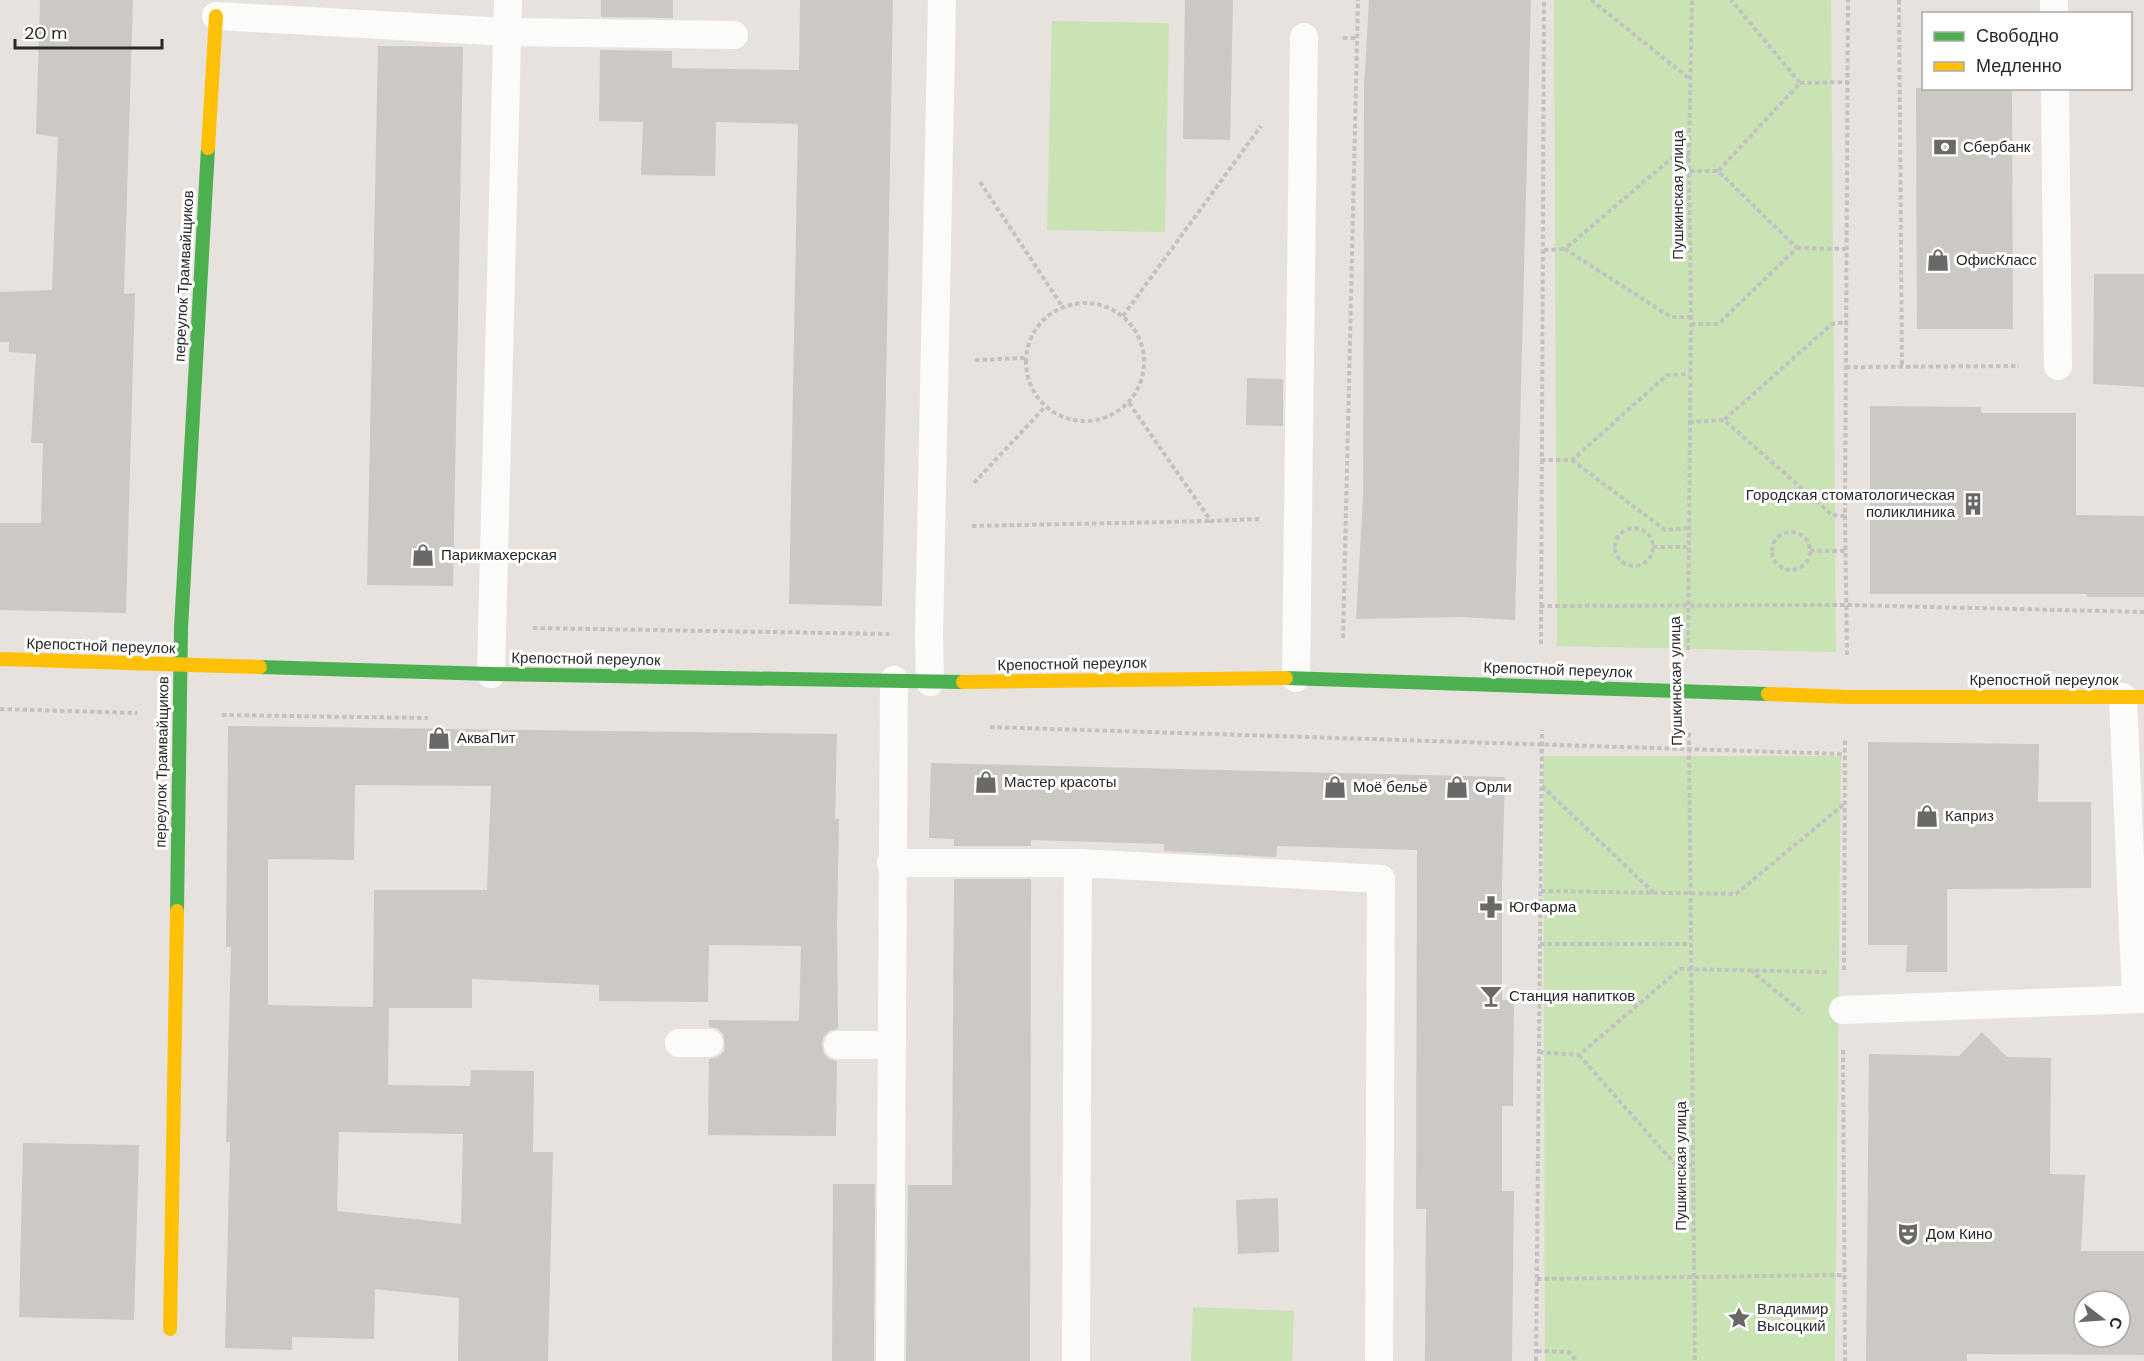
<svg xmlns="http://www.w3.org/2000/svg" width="2144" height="1361" font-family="'DM Sans',sans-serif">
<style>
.green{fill:#c9e3b5}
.building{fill:#ccc8c4;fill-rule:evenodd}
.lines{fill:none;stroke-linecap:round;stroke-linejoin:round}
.path{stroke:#c3c2c2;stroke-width:4;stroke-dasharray:4.5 3;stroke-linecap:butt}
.lane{stroke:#fbfbfa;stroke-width:28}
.fast{stroke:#4caf50;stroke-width:14}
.slow{stroke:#ffc107;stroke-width:14}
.labels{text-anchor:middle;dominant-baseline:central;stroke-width:6;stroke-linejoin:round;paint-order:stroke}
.poi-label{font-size:15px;fill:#282828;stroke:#fff;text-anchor:start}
.street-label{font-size:15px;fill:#282828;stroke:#fff}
</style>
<rect width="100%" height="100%" fill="#e7e2dd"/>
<path class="green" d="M 1554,0 L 1831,0 L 1836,652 L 1557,646 Z
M 1052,21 L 1169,23 L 1165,232 L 1047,230 Z
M 1543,756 L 1841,756 L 1835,1361 L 1545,1361 Z
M 1193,1307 L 1294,1311 L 1292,1361 L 1191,1361 Z"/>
<path class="building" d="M 40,0 L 133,0 L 124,294 L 135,293 L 126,613 L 0,610 L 0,523 L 41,523 L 43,443 L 31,443 L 36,354 L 9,352 L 9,342 L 0,342 L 0,292 L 52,290 L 58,137 L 36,134 Z
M 601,0 L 673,0 L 673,18 L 601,17 Z
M 800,0 L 893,0 L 882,606 L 789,604 L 798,124 L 716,122 L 715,176 L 641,175 L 643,122 L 599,121 L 600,50 L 672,51 L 672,68 L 799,70 Z
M 1185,0 L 1233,0 L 1230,140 L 1183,139 Z
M 1369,0 L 1531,0 L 1515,620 L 1461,617 L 1356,619 L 1363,499 L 1364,87 Z
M 378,46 L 463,47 L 453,586 L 367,585 Z
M 1916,88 L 2012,88 L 2013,329 L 1917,329 Z
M 2094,274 L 2144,274 L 2144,387 L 2093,384 Z
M 1247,378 L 1283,379 L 1283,426 L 1246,425 Z
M 1870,406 L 1981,407 L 1981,413 L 2076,413 L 2076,515 L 2144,516 L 2144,597 L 2087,597 L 2087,594 L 1870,594 Z
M 228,726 L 837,734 L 835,819 L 839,819 L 837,925 L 838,1029 L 829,1031 L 823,1037 L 822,1044 L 824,1054 L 829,1059 L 837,1061 L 836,1136 L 708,1135 L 709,1059 L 718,1057 L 724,1051 L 725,1044 L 723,1034 L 717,1028 L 709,1027 L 709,1020 L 799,1021 L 801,946 L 709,945 L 708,1002 L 599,1001 L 599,985 L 472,979 L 472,1008 L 389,1008 L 388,1085 L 470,1086 L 471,1070 L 534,1071 L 533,1152 L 553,1152 L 548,1361 L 458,1361 L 459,1298 L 375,1289 L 374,1339 L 292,1337 L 292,1350 L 225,1348 L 230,1142 L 226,1142 L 231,947 L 226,947 ZM 355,785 L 491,786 L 487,890 L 374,890 L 373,1007 L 268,1005 L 268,859 L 354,860 ZM 339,1132 L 463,1134 L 461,1224 L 337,1211 Z
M 1868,742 L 2039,744 L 2038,802 L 2091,802 L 2091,888 L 1947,889 L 1947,972 L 1906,972 L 1907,945 L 1868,945 Z
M 931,763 L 1505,777 L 1502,883 L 1502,1000 L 1514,1000 L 1513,1106 L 1502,1106 L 1502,1191 L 1514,1191 L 1512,1361 L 1425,1361 L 1426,1209 L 1416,1209 L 1417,850 L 1277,846 L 1276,857 L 1164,851 L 1164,844 L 1031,840 L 1031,846 L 954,846 L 954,839 L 929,838 Z
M 954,879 L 1031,879 L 1030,1361 L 906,1361 L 908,1185 L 952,1185 Z
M 1982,1032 L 2007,1057 L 2051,1058 L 2050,1174 L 2085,1175 L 2081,1251 L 2144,1251 L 2144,1355 L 1967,1354 L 1967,1361 L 1866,1361 L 1869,1054 L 1959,1056 ZM 2084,1301 L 2120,1301 L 2120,1337 L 2084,1337 Z
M 23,1143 L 139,1145 L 134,1320 L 19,1317 Z
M 833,1184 L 875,1184 L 874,1361 L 832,1361 Z
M 1278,1198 L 1279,1252 L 1238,1254 L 1236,1200 Z"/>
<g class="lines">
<path class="path" d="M 1591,0 L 1691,80
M 1899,0 L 1902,367
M 1343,38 L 1357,38
M 1800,83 L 1848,82
M 1689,156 L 1673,157 L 1565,249 L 1671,317 L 1691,317
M 1690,171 L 1718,171
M 980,182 L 1062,306
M 1797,248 L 1846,249
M 1544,250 L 1565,249
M1026 362a59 59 0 1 1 118 0a59 59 0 1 1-118 0Z
M 1123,316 L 1261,126
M 1691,324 L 1718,324 L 1797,248 L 1718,171 L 1800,83 L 1731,0
M 975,360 L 1025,358
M 1846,367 L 2019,366
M 1129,403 L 1211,521 L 1259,519
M 1689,422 L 1724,420
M 1541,460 L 1572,460 L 1667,375 L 1689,374
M 1572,460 L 1665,530 L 1688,528
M 974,483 L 1045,407
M 1845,516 L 1832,515 L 1724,420 L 1832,324 L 1847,322
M 972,526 L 1211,521
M1615 547a19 19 0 1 1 38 0a19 19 0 1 1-38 0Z
M1772 551a19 19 0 1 1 38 0a19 19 0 1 1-38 0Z
M 1653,547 L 1687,547
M 1810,551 L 1845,551
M 1540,606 L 1847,605 L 2144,612
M 533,628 L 889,634
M 1343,638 L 1358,0
M 1541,644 L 1544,0
M 1688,650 L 1691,317 L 1689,156 L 1692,0
M 1847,655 L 1845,516 L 1848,0
M 0,709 L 137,713
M 222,715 L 428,718
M 990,727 L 1844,754
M 1689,733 L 1695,1361
M 1542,786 L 1654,893
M 1541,891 L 1736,894 L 1843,805
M 1540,944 L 1691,944
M 1750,970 L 1803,1013
M 1844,970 L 1845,738
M 1843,1050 L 1845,1361
M 1539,1052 L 1579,1055 L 1680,969 L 1827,972
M 1579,1055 L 1674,1163 L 1693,1165
M 1537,1279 L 1845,1275
M 1537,1351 L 1569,1352 L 1577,1361
M 1536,1361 L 1542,730"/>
<path class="lane" d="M 2054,0 L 2054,14
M 216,16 L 507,32 L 734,35
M 2055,88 L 2058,366
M 491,674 L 508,0
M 1296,678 L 1304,37
M 930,682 L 929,635 L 942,0
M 2123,697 L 2136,998
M 891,863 L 1078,863 L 1381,879 L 1379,1361
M 1843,1010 L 2144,999
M 679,1043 L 709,1043
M 838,1045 L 891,1045
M 890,1361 L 894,680
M 1076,1361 L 1078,863"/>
<path class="fast" d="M 260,667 L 491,674 L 963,682
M 1286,678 L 1768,694
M 177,911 L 181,628 L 208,148"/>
<path class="slow" d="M 208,148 L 216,16
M 0,659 L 260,667
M 963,682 L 1286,678
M 1768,694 L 1848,697 L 2144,697
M 170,1329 L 177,911"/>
</g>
<defs>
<g id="bank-bare" transform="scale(1.8)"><path d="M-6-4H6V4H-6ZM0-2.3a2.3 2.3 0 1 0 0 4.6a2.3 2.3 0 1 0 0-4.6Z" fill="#6b6967" stroke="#fff" stroke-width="2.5" paint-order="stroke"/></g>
<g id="shop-bare" transform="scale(1.8)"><path d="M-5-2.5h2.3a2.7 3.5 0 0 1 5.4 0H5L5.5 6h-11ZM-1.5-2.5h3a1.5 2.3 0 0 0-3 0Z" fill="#6b6967" stroke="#fff" stroke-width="2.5" paint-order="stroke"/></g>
<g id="building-bare" transform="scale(1.8)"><path d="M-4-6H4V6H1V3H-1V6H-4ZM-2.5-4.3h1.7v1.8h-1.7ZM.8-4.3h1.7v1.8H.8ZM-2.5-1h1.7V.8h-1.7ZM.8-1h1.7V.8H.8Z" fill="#6b6967" stroke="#fff" stroke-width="2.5" paint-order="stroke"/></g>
<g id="pharmacy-bare" transform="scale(1.8)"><path d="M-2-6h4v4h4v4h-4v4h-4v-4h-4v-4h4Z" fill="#6b6967" stroke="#fff" stroke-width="2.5" paint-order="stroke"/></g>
<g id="bar-bare" transform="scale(1.8)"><path d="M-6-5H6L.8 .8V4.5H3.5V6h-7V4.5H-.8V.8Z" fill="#6b6967" stroke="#fff" stroke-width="2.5" paint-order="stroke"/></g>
<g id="theatre-bare" transform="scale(1.8)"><path d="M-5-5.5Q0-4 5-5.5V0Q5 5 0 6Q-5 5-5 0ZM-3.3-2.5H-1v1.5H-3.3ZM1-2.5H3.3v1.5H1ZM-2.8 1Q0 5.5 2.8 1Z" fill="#6b6967" stroke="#fff" stroke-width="2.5" paint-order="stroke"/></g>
<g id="sight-bare" transform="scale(1.8)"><path d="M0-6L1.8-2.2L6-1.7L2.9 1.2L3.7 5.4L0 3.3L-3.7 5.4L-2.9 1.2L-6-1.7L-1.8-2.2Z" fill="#6b6967" stroke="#fff" stroke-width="2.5" paint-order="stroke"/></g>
</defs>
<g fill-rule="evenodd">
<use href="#bank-bare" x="1945" y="147"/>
<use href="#shop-bare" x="1938" y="260"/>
<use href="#building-bare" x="1973" y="504"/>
<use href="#shop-bare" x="423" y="555"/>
<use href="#shop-bare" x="439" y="738"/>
<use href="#shop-bare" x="986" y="782"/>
<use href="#shop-bare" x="1335" y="787"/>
<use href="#shop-bare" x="1457" y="787"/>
<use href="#shop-bare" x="1927" y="816"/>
<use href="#pharmacy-bare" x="1491" y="907"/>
<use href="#bar-bare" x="1491" y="996"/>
<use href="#theatre-bare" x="1908" y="1234"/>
<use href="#sight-bare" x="1739" y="1318"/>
</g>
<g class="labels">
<g class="poi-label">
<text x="1963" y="147">Сбербанк</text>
<text x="1956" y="260">ОфисКласс</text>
<text x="1955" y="495" text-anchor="end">Городская стоматологическая<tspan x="1955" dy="17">поликлиника</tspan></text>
<text x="441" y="555">Парикмахерская</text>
<text x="457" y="738">АкваПит</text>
<text x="1004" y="782">Мастер красоты</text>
<text x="1353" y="787">Моё бельё</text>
<text x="1475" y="787">Орли</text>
<text x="1945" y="816">Каприз</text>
<text x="1509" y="907">ЮгФарма</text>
<text x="1509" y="996">Станция напитков</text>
<text x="1926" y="1234">Дом Кино</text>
<text x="1757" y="1309">Владимир<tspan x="1757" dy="17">Высоцкий</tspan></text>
</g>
<g class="street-label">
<text transform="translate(1678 195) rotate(-90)">Пушкинская улица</text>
<text transform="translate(184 276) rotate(-87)">переулок Трамвайщиков</text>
<text transform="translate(101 646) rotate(2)">Крепостной переулок</text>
<text transform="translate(586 659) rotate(1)">Крепостной переулок</text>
<text transform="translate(1072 664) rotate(-1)">Крепостной переулок</text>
<text transform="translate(1558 670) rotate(2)">Крепостной переулок</text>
<text x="2044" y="680">Крепостной переулок</text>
<text transform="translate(1676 681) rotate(-91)">Пушкинская улица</text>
<text transform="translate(162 762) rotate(-89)">переулок Трамвайщиков</text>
<text transform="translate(1681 1166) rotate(-90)">Пушкинская улица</text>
</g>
</g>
<rect x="1922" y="12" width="210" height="78" fill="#ffffff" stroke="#a9a9a9" stroke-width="1.5"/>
<rect x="1934" y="32" width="30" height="9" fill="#4caf50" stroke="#a9a9a9" stroke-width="1.5"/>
<text x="1976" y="42" font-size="18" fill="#282828">Свободно</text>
<rect x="1934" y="62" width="30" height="9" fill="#ffc107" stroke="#a9a9a9" stroke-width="1.5"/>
<text x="1976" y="72" font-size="18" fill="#282828">Медленно</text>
<g transform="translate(2102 1319) rotate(107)"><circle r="28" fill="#ffffff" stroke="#a9a9a9" stroke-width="1.5"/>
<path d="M0-4.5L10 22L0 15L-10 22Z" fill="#6b6967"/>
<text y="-9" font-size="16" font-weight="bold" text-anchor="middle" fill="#282828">С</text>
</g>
<path d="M15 39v9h147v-9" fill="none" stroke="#282828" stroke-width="3"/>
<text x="24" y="39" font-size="18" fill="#282828" stroke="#ffffff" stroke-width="4.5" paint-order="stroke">20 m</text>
</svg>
